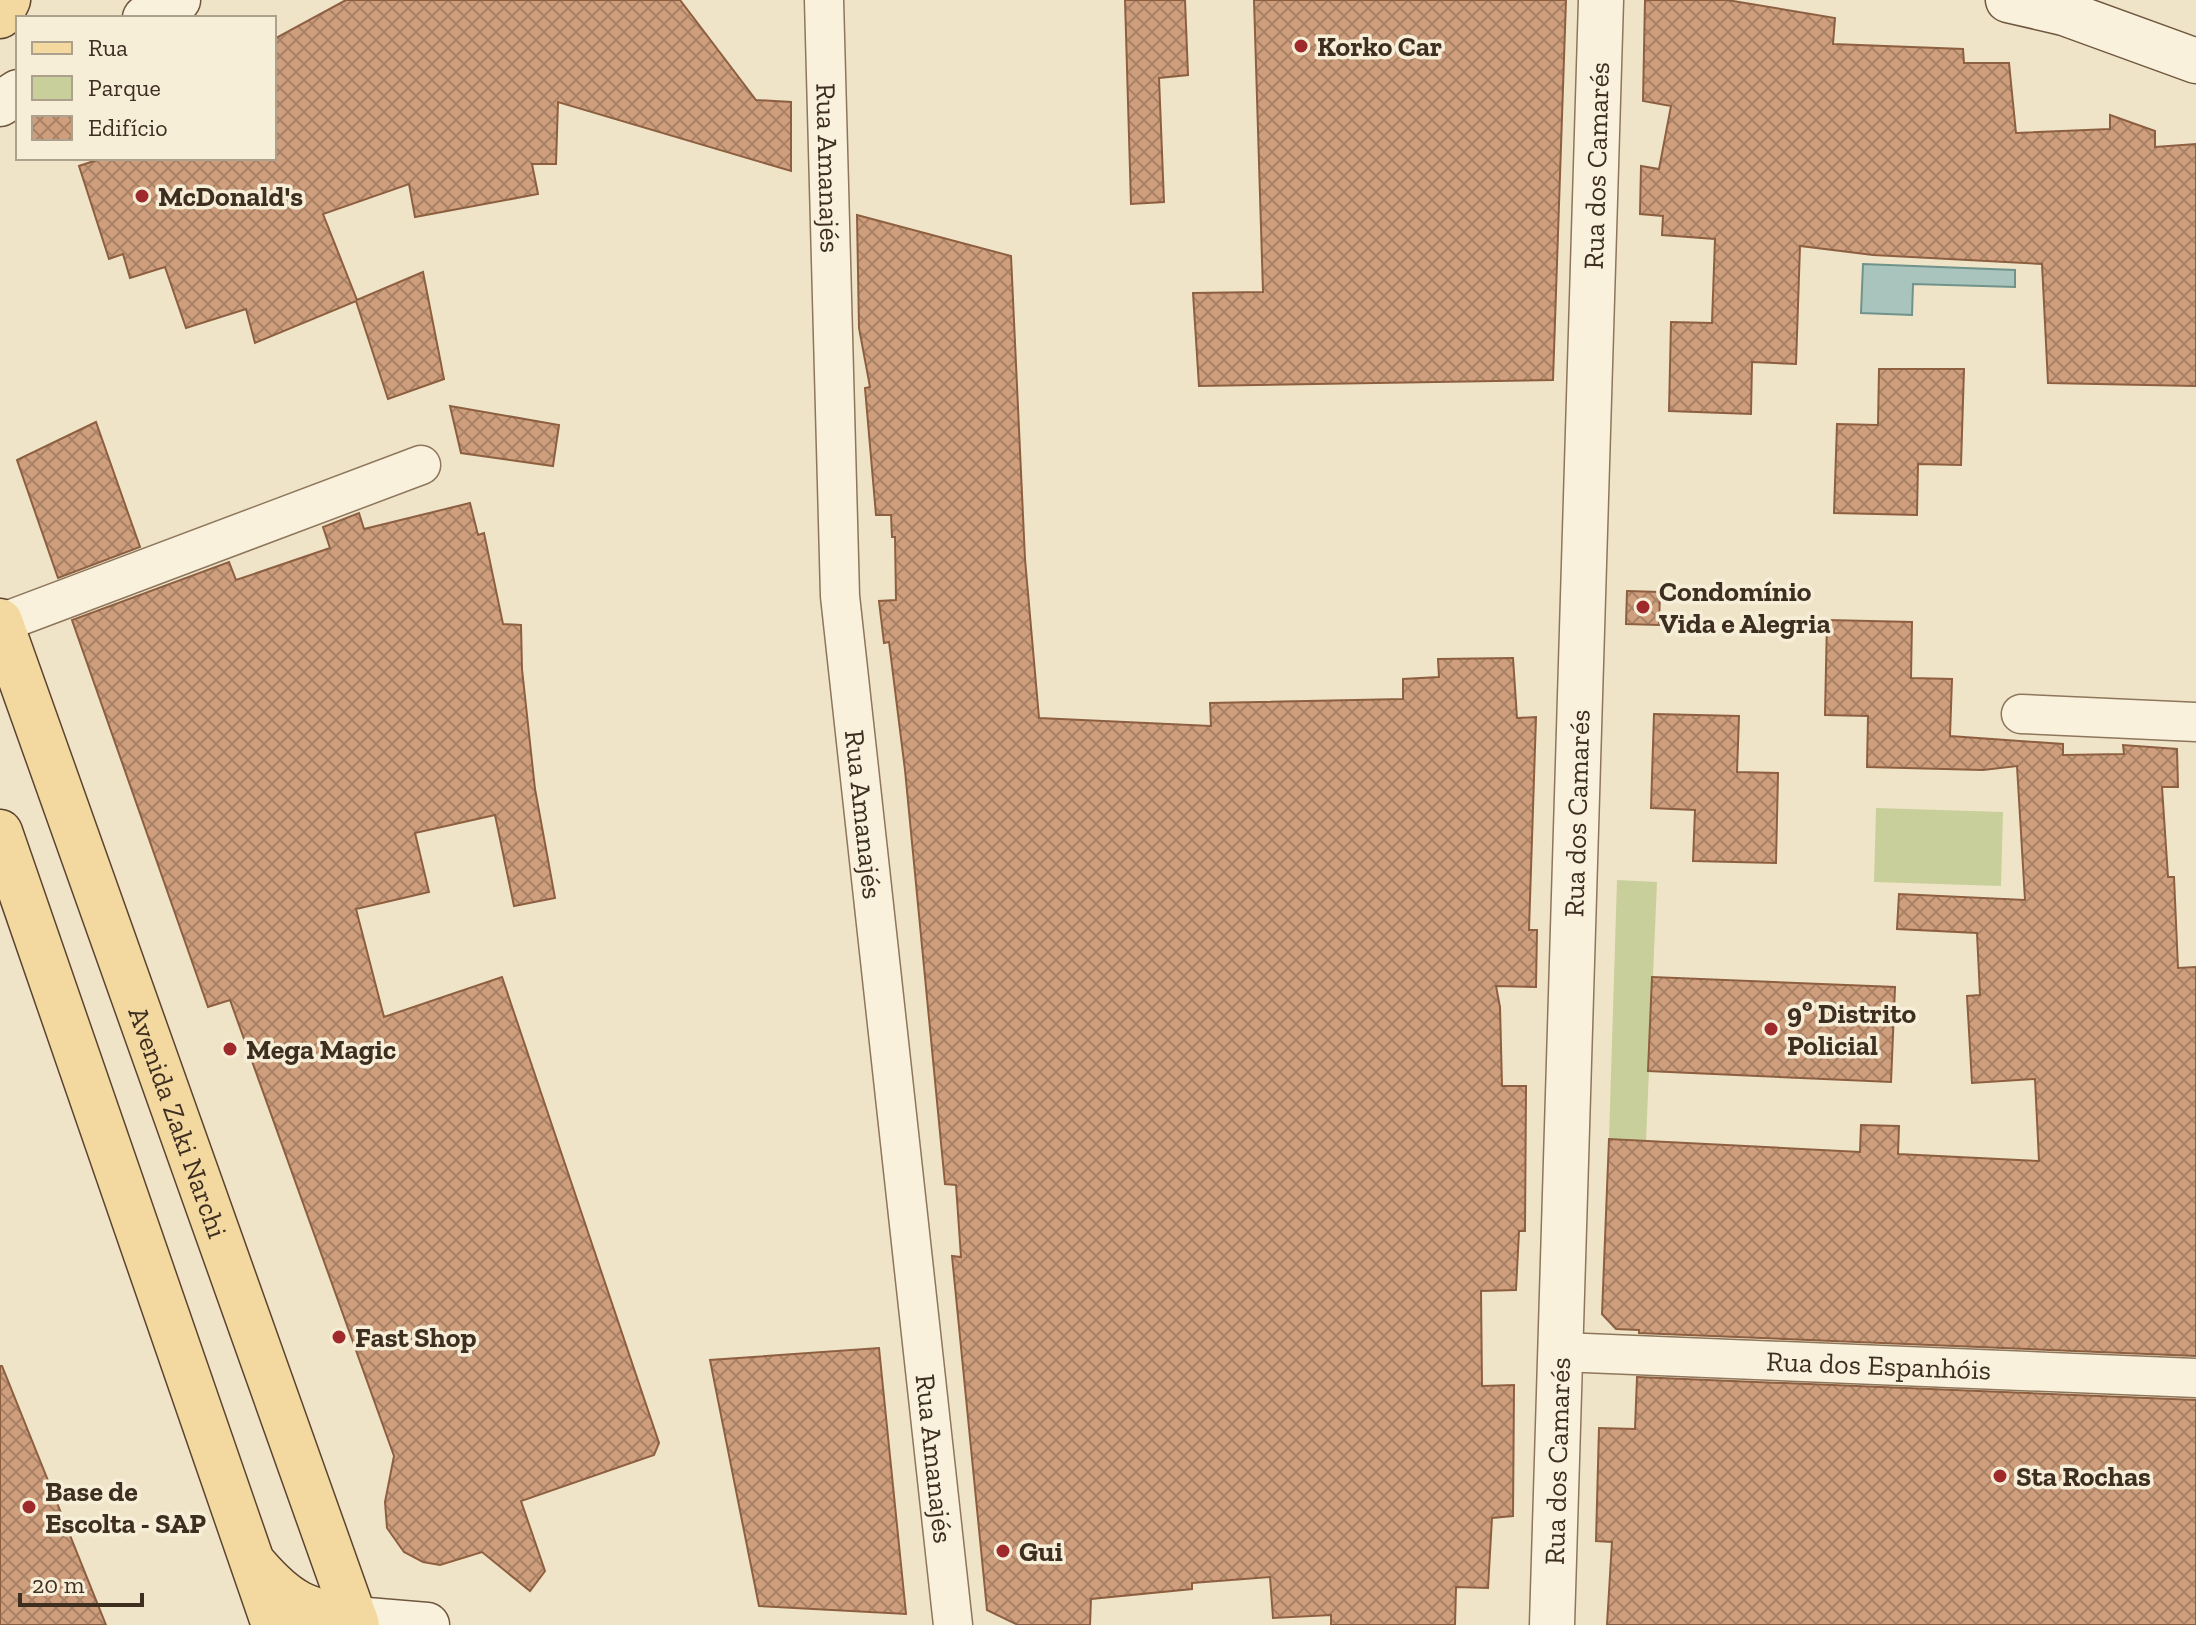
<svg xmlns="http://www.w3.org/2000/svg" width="2196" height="1625" font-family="'Zilla Slab',serif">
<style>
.green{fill:#c9cf9b}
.water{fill:#a9c4bc;stroke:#6f938a;stroke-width:2}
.building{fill:url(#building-cross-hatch);stroke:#8d5f41;stroke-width:2}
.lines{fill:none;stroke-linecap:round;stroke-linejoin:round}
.minor-casing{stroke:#8d765c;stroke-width:41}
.tertiary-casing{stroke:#8d765c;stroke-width:47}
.secondary-casing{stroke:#6f573f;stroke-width:47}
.primary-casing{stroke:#5b4430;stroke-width:47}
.minor{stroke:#faf1dc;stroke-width:38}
.tertiary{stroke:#faf1dc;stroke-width:44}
.secondary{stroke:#faf1dc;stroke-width:44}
.primary{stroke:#f3d9a0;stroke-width:44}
.poi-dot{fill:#9e2a2b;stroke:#f7eed8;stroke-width:3}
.labels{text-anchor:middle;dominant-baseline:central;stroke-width:7;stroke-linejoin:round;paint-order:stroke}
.poi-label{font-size:28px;font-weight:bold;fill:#3d2e20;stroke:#f7eed8;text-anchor:start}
.street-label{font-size:28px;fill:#3d2e20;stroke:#f7eed8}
</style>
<defs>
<pattern id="building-cross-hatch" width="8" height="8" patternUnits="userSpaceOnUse" patternTransform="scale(2)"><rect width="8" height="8" fill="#cf9f7d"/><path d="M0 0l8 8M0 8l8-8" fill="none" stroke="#a98266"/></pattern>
</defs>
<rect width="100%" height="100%" fill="#f0e4c8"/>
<path class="green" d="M 1876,808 L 2003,812 L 2001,886 L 1874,882 Z
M 1617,880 L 1657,882 L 1646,1141 L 1609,1139 Z"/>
<path class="water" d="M 1863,264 L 2015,270 L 2015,287 L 1913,284 L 1912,315 L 1861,313 Z"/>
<path class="building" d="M 346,0 L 680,0 L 756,100 L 791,102 L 791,171 L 558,102 L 556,164 L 532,164 L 538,194 L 415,217 L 409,184 L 323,214 L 357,300 L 423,272 L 444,379 L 388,399 L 356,301 L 255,343 L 246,309 L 186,328 L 165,267 L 130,278 L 123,254 L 109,259 L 79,166 L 103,158 L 274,158 L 274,39 Z
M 1125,0 L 1185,0 L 1188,75 L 1159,78 L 1164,202 L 1131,204 Z
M 1254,0 L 1566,0 L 1553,380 L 1199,386 L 1193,293 L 1263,292 Z
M 1645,0 L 1727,0 L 1835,18 L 1833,44 L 1963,49 L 1964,63 L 2009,63 L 2016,133 L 2110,129 L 2110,115 L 2155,131 L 2155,147 L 2196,144 L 2196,386 L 2048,383 L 2042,264 L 1873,255 L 1800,246 L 1796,364 L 1752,362 L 1751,414 L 1669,411 L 1671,322 L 1712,323 L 1715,239 L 1662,235 L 1663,216 L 1640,214 L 1641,166 L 1659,169 L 1671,106 L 1643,101 Z
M 857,215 L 1011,256 L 1025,559 L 1039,718 L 1211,726 L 1210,703 L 1403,699 L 1403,679 L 1439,677 L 1438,659 L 1513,658 L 1517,718 L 1536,717 L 1529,930 L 1537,930 L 1536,987 L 1496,986 L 1500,1007 L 1502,1086 L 1526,1086 L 1525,1231 L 1519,1231 L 1516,1290 L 1481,1291 L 1482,1386 L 1514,1385 L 1513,1516 L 1492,1518 L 1488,1588 L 1456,1587 L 1455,1625 L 1331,1625 L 1331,1615 L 1273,1618 L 1270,1577 L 1192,1583 L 1192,1589 L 1091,1599 L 1090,1625 L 1018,1625 L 987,1610 L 952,1256 L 961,1257 L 956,1185 L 945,1184 L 905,770 L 889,642 L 884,643 L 879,601 L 896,600 L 895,537 L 892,537 L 891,515 L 876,515 L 865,388 L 870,387 L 859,328 Z
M 1879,369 L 1964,369 L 1961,465 L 1918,464 L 1917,515 L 1834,513 L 1837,424 L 1878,425 Z
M 450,406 L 559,425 L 553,466 L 461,453 Z
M 96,422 L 140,547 L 58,578 L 17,460 Z
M 470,503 L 478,535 L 484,533 L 503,624 L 521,625 L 522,669 L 535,789 L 555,898 L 514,906 L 495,815 L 415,833 L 429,892 L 356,909 L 384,1017 L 502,977 L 659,1443 L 654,1455 L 521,1501 L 545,1571 L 530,1591 L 482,1552 L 440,1565 L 423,1562 L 404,1552 L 387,1528 L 385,1502 L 394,1456 L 230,1000 L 208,1007 L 72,620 L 229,562 L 236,580 L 330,548 L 323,527 L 359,513 L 364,529 Z
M 1627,591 L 1660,592 L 1659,625 L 1626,624 Z
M 1827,620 L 1912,622 L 1911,678 L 1952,679 L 1950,736 L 2063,744 L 2063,755 L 2124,754 L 2123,745 L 2177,749 L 2178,787 L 2162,787 L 2168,877 L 2174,877 L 2178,968 L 2196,967 L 2196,1356 L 1639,1333 L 1639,1330 L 1616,1329 L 1602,1314 L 1609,1139 L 1860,1152 L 1861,1125 L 1899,1126 L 1898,1154 L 2039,1161 L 2035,1079 L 1972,1083 L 1967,996 L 1980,995 L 1977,933 L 1897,929 L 1899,894 L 2025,900 L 2017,766 L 1983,770 L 1867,767 L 1868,716 L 1825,715 Z
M 1654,714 L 1739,716 L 1737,772 L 1778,773 L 1776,863 L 1693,861 L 1695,810 L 1651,808 Z
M 1652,977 L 1895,987 L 1891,1082 L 1648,1071 Z
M 879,1348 L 906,1614 L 759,1606 L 710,1360 Z
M 0,1366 L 2,1366 L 106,1625 L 0,1625 Z
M 1637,1377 L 2196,1400 L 2196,1625 L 1607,1625 L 1612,1542 L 1596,1541 L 1599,1428 L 1635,1429 Z"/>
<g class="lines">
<g class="minor-casing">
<g id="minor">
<path id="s1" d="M 824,0 L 840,596 L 953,1625"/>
<path d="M 1,623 L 421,465"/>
<path d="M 2021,714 L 2196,722"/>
<path id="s2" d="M 1561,1352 L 2196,1378"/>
</g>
</g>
<g class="tertiary-casing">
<g id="tertiary">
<path id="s3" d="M 1552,1625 L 1601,0"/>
</g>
</g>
<g class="secondary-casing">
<path id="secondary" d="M 2008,0 L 2064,13 L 2196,61
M 145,18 L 178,0
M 0,104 L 18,92
M 355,1619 L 427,1625"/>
</g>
<g class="primary-casing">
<g id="primary">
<path d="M 0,16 L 8,0"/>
<path id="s4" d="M 0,621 L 357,1625"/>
<path d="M 0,832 L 274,1625"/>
<path d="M 256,1566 C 289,1604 305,1610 355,1619"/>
</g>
</g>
<use href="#minor" class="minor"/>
<use href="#tertiary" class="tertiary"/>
<use href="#secondary" class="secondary"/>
<use href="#primary" class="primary"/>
</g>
<g class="poi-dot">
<circle cx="1301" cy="46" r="8"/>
<circle cx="142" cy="196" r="8"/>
<circle cx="1643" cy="607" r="8"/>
<circle cx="1771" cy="1029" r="8"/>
<circle cx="230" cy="1049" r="8"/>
<circle cx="339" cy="1337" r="8"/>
<circle cx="2000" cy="1476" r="8"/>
<circle cx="29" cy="1507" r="8"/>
<circle cx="1003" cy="1551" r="8"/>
</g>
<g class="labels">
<g class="poi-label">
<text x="1317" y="46">Korko Car</text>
<text x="158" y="196">McDonald's</text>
<text x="1659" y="591">Condomínio<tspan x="1659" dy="32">Vida e Alegria</tspan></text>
<text x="1787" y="1013">9º Distrito<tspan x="1787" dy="32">Policial</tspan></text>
<text x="246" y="1049">Mega Magic</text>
<text x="355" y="1337">Fast Shop</text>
<text x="2016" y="1476">Sta Rochas</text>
<text x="45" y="1491">Base de<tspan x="45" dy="32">Escolta - SAP</tspan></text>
<text x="1019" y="1551">Gui</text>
</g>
<g class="street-label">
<text stroke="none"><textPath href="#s3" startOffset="1460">Rua dos Camarés</textPath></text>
<text stroke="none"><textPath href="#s1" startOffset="168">Rua Amanajés</textPath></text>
<text stroke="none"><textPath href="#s3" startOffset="812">Rua dos Camarés</textPath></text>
<text stroke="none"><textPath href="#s1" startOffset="816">Rua Amanajés</textPath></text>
<text stroke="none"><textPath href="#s4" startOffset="532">Avenida Zaki Narchi</textPath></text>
<text stroke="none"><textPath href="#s2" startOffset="318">Rua dos Espanhóis</textPath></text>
<text stroke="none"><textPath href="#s1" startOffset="1464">Rua Amanajés</textPath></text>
<text stroke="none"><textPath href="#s3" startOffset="164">Rua dos Camarés</textPath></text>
</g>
</g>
<rect x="16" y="16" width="260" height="144" fill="#f7eed8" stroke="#ada18e" stroke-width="2"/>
<rect x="32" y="42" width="40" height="12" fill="#f3d9a0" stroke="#ada18e" stroke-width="2"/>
<text x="88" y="56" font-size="24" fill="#3d2e20">Rua</text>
<rect x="32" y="76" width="40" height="24" fill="#c9cf9b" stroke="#ada18e" stroke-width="2"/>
<text x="88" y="96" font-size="24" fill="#3d2e20">Parque</text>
<rect x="32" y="116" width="40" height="24" fill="url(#building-cross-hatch)" stroke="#ada18e" stroke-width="2"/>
<text x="88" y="136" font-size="24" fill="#3d2e20">Edifício</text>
<path d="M20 1593v12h122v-12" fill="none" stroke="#3d2e20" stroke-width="4"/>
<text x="32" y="1593" font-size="24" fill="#3d2e20" stroke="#f7eed8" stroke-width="6" paint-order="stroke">20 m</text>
</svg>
